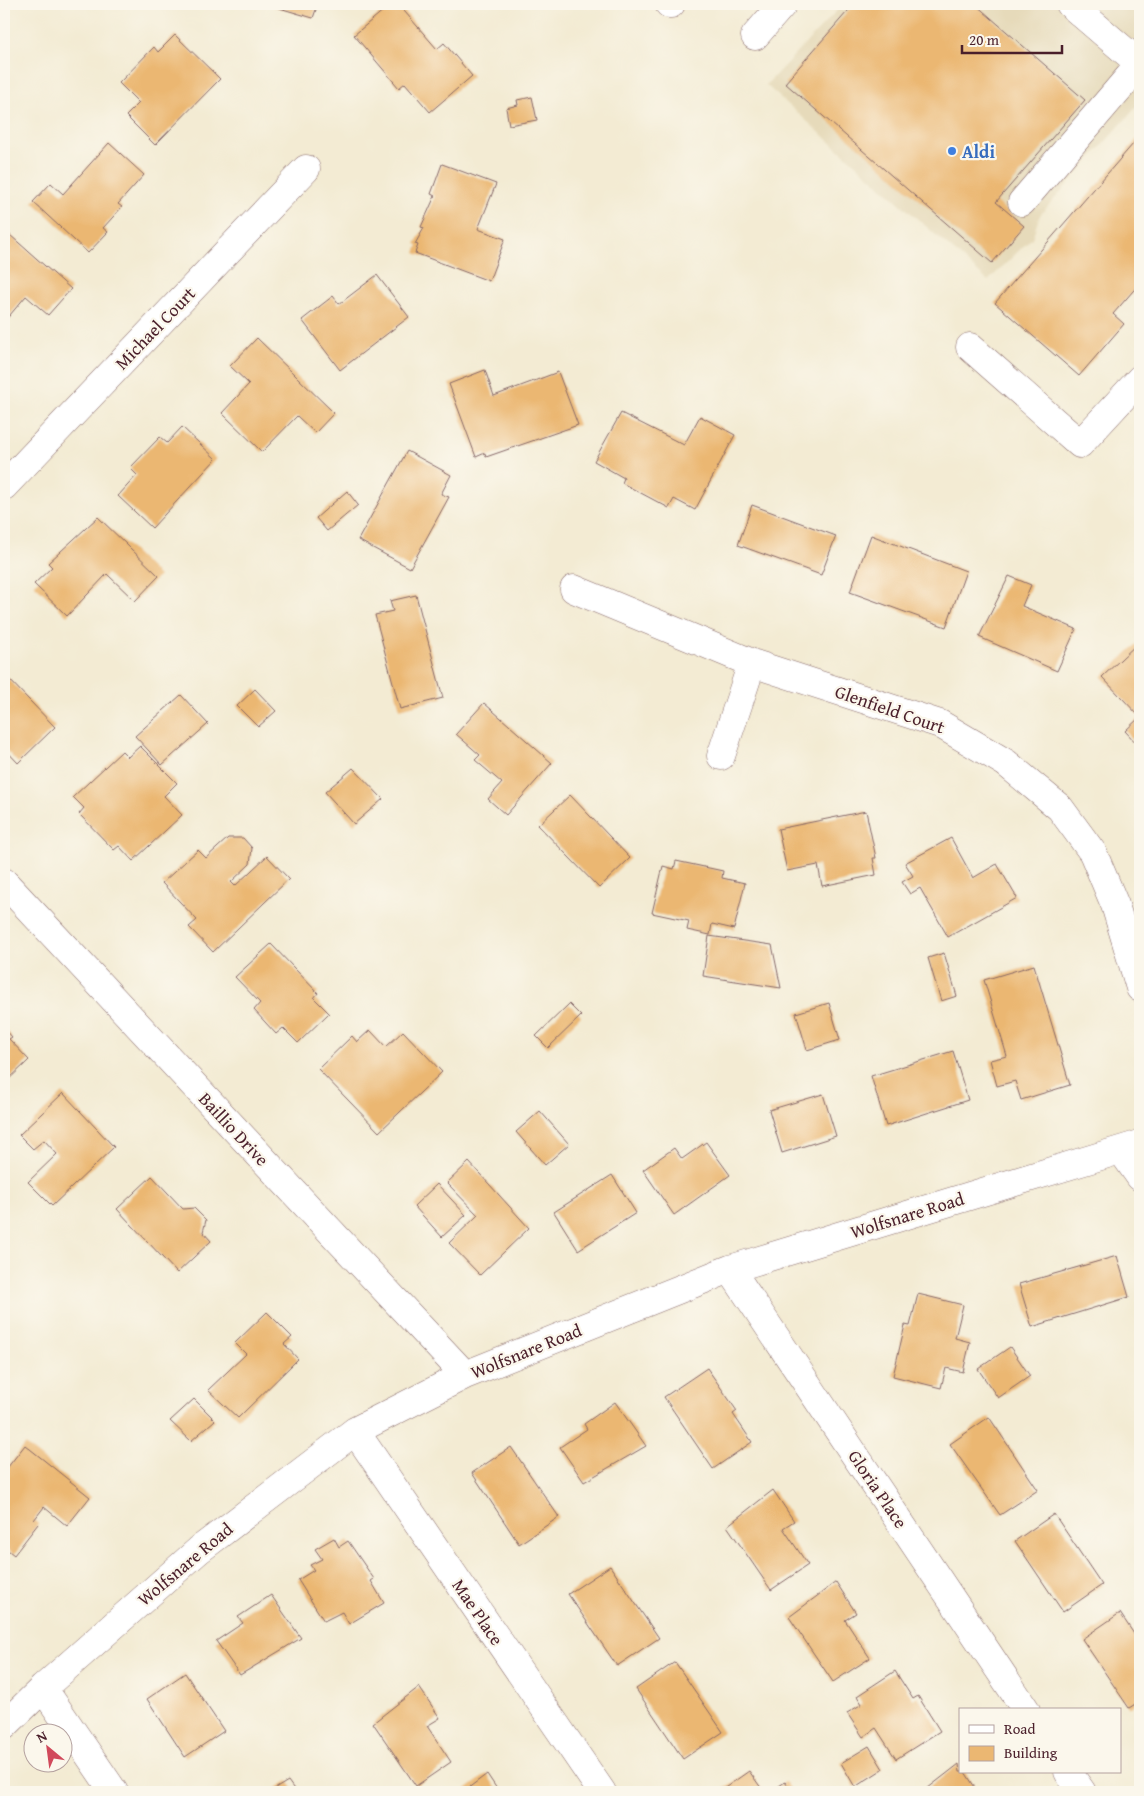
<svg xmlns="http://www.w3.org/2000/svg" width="1144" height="1796" font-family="'Gentium Book Plus',serif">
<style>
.built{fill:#e6daba}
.building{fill:#ebb772}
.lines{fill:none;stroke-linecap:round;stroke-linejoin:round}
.minor-casing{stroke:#856666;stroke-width:29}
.minor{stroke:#fff;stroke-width:28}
.shop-dot{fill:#3f7fe0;stroke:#fbf7ec;stroke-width:2}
.labels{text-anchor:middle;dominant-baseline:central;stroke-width:4.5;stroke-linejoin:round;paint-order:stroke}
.shop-label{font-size:18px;font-weight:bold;fill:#366cbe;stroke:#fbf7ec;text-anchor:start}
.street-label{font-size:18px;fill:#4a1f2b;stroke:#fbf7ec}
</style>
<rect width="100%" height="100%" fill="#fbf7ec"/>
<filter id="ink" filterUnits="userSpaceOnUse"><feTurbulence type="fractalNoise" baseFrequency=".02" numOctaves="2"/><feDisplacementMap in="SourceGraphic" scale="10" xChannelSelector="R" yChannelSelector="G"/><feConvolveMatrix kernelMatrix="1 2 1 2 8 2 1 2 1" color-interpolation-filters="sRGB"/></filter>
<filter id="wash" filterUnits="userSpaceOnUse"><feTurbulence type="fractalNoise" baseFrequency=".0096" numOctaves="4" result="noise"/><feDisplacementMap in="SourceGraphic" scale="20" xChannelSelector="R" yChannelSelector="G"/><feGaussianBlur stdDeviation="1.12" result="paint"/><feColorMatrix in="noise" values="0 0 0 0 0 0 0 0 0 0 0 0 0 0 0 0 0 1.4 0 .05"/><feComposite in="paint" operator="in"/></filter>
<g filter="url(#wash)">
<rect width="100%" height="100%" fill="#f3ebd3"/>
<path class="built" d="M 843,4 L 1140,4 L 1140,103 L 1040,215 L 1032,238 L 988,281 L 766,85 Z"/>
<g id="blocks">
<path class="building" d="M 266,4 L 318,4 L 313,18 Z
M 391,4 L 398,4 L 437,49 L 444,43 L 472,76 L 430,112 L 405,83 L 399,88 L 354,35 Z
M 854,4 L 975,4 L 1085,100 L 996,202 L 1024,226 L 992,263 L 785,83 Z
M 175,35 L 220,79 L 155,145 L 126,116 L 139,103 L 119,83 L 154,47 L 158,52 Z
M 532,97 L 537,120 L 509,125 L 506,108 L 518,105 L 517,100 Z
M 1140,136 L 1140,283 L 1113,314 L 1124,324 L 1079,376 L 995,303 Z
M 109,143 L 144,175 L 118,204 L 122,207 L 103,228 L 108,232 L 88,253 L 33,202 L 51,183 L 63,194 Z
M 442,164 L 496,184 L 478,229 L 505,239 L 489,281 L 415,253 L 418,245 L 415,244 L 424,228 L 421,227 L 435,196 L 431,194 Z
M 10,235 L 71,289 L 48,315 L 26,296 L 4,322 L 4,242 Z
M 377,275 L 409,317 L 340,370 L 302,320 L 333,296 L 339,304 Z
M 257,338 L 334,413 L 315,433 L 297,416 L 262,452 L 222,413 L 249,384 L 230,366 Z
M 485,370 L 494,396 L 558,372 L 578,425 L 486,457 L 485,453 L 476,457 L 449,384 Z
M 621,413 L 684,445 L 700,416 L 735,435 L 695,510 L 674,499 L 669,508 L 622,483 L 624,478 L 594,461 Z
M 182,427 L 216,459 L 152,528 L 118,496 L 137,475 L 130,468 L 160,437 L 167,443 Z
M 407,451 L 451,475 L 441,494 L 449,497 L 410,568 L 358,540 Z
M 347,491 L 358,505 L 327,531 L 316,518 Z
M 752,505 L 836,536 L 821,575 L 738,545 Z
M 98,517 L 159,576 L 135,601 L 107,574 L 67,616 L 34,584 L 52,567 L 48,563 Z
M 871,535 L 966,571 L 946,627 L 850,592 Z
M 1009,576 L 1031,585 L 1022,606 L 1076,629 L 1057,671 L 979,637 Z
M 416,595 L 443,698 L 400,709 L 375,615 L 393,611 L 390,601 Z
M 1139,642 L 1140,643 L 1140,747 L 1125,731 L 1140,717 L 1102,677 Z
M 4,674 L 55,727 L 18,763 L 4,748 Z
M 255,689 L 276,711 L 258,727 L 237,706 Z
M 181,695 L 208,724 L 162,765 L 135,736 Z
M 484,703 L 552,763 L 506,815 L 488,799 L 502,783 L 475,760 L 480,755 L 456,734 Z
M 140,746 L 177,783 L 164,796 L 182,815 L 133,861 L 119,846 L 114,850 L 79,814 L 84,808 L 73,797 L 122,751 L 128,757 Z
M 353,768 L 383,799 L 354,824 L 325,792 Z
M 570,795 L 630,858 L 599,888 L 538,825 Z
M 866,811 L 876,858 L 873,858 L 876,875 L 822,886 L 818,865 L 787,871 L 778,829 Z
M 228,838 L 243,838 L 252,848 L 250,864 L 231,882 L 235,886 L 267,856 L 289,879 L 213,952 L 189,927 L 197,920 L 162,883 L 198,850 L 206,858 Z
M 951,838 L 973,878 L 997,864 L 1017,898 L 948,937 L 920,888 L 910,894 L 902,882 L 913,876 L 905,863 Z
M 676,861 L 723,871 L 722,878 L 745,883 L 734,929 L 712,924 L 710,935 L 687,930 L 689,921 L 652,913 L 663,866 L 674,869 Z
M 709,936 L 772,945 L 781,988 L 703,976 Z
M 271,944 L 318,993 L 314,998 L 329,1013 L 298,1043 L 283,1028 L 276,1034 L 254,1010 L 260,1003 L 235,977 Z
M 944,953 L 957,996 L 941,1001 L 928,958 Z
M 1034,965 L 1070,1085 L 1021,1100 L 1015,1081 L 997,1086 L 990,1060 L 1007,1056 L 984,980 Z
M 829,1003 L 840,1040 L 807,1050 L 796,1013 Z
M 569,1004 L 581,1016 L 548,1048 L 536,1036 Z
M 6,1030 L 12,1037 L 9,1039 L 29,1060 L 4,1084 L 4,1032 Z
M 370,1030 L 386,1047 L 403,1031 L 442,1072 L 379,1132 L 318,1069 L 352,1036 L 357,1042 Z
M 953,1051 L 968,1100 L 886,1126 L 871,1076 Z
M 63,1093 L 114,1147 L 52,1206 L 28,1182 L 57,1154 L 44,1140 L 33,1149 L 19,1135 Z
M 823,1094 L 836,1136 L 782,1153 L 769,1110 Z
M 540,1111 L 569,1144 L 545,1165 L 516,1132 Z
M 706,1142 L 730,1175 L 674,1215 L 643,1170 L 674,1148 L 682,1159 Z
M 469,1162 L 529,1228 L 480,1275 L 449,1243 L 478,1215 L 447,1183 Z
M 612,1175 L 636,1213 L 578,1250 L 554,1212 Z
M 152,1176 L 183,1209 L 194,1208 L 206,1220 L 203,1232 L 211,1241 L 177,1273 L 117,1209 Z
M 437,1184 L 466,1215 L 442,1237 L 414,1206 Z
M 1117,1256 L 1129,1297 L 1032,1327 L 1019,1284 Z
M 918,1294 L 963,1305 L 955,1338 L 970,1342 L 963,1372 L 946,1368 L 941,1388 L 893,1376 L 905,1325 L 910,1326 Z
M 267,1312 L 292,1337 L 284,1344 L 298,1359 L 238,1418 L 208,1390 L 246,1354 L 235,1343 Z
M 1010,1347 L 1030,1376 L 998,1398 L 978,1369 Z
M 707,1368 L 737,1411 L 733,1414 L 752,1442 L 713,1469 L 664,1397 Z
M 194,1399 L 215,1420 L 191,1441 L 170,1421 Z
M 615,1402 L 646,1446 L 584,1482 L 560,1447 L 587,1429 L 584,1424 Z
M 989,1417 L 1038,1490 L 1000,1515 L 950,1444 Z
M 25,1445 L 90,1497 L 67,1526 L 44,1507 L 34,1520 L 38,1524 L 14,1555 L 4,1547 L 4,1472 Z
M 511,1447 L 559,1517 L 519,1544 L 472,1473 Z
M 773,1490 L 794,1521 L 783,1528 L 808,1565 L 771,1590 L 727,1526 Z
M 1054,1514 L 1102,1585 L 1063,1612 L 1015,1541 Z
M 334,1538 L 339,1547 L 348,1541 L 374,1579 L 371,1581 L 384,1603 L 349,1624 L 342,1612 L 324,1621 L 298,1580 L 314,1570 L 310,1565 L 322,1559 L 315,1549 Z
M 610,1566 L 659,1638 L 617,1666 L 568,1594 Z
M 836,1582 L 856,1613 L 845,1620 L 870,1658 L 833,1682 L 789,1617 Z
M 271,1595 L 301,1638 L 240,1675 L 216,1641 L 243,1623 L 238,1617 Z
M 1120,1613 L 1140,1643 L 1140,1701 L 1129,1708 L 1082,1639 Z
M 675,1662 L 723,1732 L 683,1759 L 636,1689 Z
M 895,1671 L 913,1699 L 918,1696 L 940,1731 L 896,1759 L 876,1728 L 863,1737 L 847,1713 L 862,1704 L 857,1696 Z
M 185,1673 L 224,1731 L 185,1757 L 147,1699 Z
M 419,1687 L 440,1718 L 427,1726 L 451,1762 L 416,1786 L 373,1723 Z
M 869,1746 L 883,1769 L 855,1787 L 841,1763 Z
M 959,1764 L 960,1772 L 965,1772 L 978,1792 L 923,1792 Z
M 749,1771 L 764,1792 L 719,1792 Z
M 487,1774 L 499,1792 L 463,1792 Z
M 288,1781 L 296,1792 L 270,1792 Z
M 785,1782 L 793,1792 L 770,1792 Z"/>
</g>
</g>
<g filter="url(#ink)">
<use href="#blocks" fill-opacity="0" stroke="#856666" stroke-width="1"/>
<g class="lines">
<g class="minor-casing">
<path id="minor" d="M 669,4 L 671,4
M 1070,4 L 1140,64
M 755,36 L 783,4
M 1022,202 L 1140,64
M 970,347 L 1080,444 L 1140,379
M 4,486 L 306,169
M 574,589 L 752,663 L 940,724 L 1006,763 L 1060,808 L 1093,853 L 1115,905 L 1140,988
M 721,756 L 752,663
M 4,882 L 465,1375
M 1121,1150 L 1140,1177
M 730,1269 L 1026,1710
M 355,1431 L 602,1792
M 43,1688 L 114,1792
M 4,1726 L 43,1688 L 199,1550 L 355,1431 L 465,1375 L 730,1269 L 1140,1144
M 1068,1772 L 1082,1792"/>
</g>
<use href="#minor" class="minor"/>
</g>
</g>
<circle class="shop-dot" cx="952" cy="151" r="5"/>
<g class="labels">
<g class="shop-label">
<text x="962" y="151">Aldi</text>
</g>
<g class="street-label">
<text transform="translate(155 328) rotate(-46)">Michael Court</text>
<text transform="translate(890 709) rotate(19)">Glenfield Court</text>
<text transform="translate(234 1129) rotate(47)">Baillio Drive</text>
<text transform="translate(907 1215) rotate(-17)">Wolfsnare Road</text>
<text transform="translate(526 1351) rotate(-22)">Wolfsnare Road</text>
<text transform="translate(878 1489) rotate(56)">Gloria Place</text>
<text transform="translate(185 1564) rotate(-40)">Wolfsnare Road</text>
<text transform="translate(478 1612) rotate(56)">Mae Place</text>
</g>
</g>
<rect width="1144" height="1796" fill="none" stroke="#fbf7ec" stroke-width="20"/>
<rect x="959" y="1708" width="162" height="65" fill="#fbf7ec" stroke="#b4a19f"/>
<rect x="969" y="1725" width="25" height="8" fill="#ffffff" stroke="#b4a19f"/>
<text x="1004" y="1734" font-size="15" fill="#4a1f2b">Road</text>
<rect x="969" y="1746" width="25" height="15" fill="#ebb772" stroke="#b4a19f"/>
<text x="1004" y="1758" font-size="15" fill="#4a1f2b">Building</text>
<g transform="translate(48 1748) rotate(331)"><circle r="24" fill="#fbf7ec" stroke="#b4a19f"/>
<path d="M0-4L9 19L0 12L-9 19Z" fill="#d1495b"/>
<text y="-8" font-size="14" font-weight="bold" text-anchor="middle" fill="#4a1f2b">N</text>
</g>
<path d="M962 45v8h100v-8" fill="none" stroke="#4a1f2b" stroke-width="2.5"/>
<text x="969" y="45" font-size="15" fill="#4a1f2b" stroke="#fbf7ec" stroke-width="4" paint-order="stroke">20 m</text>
</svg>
